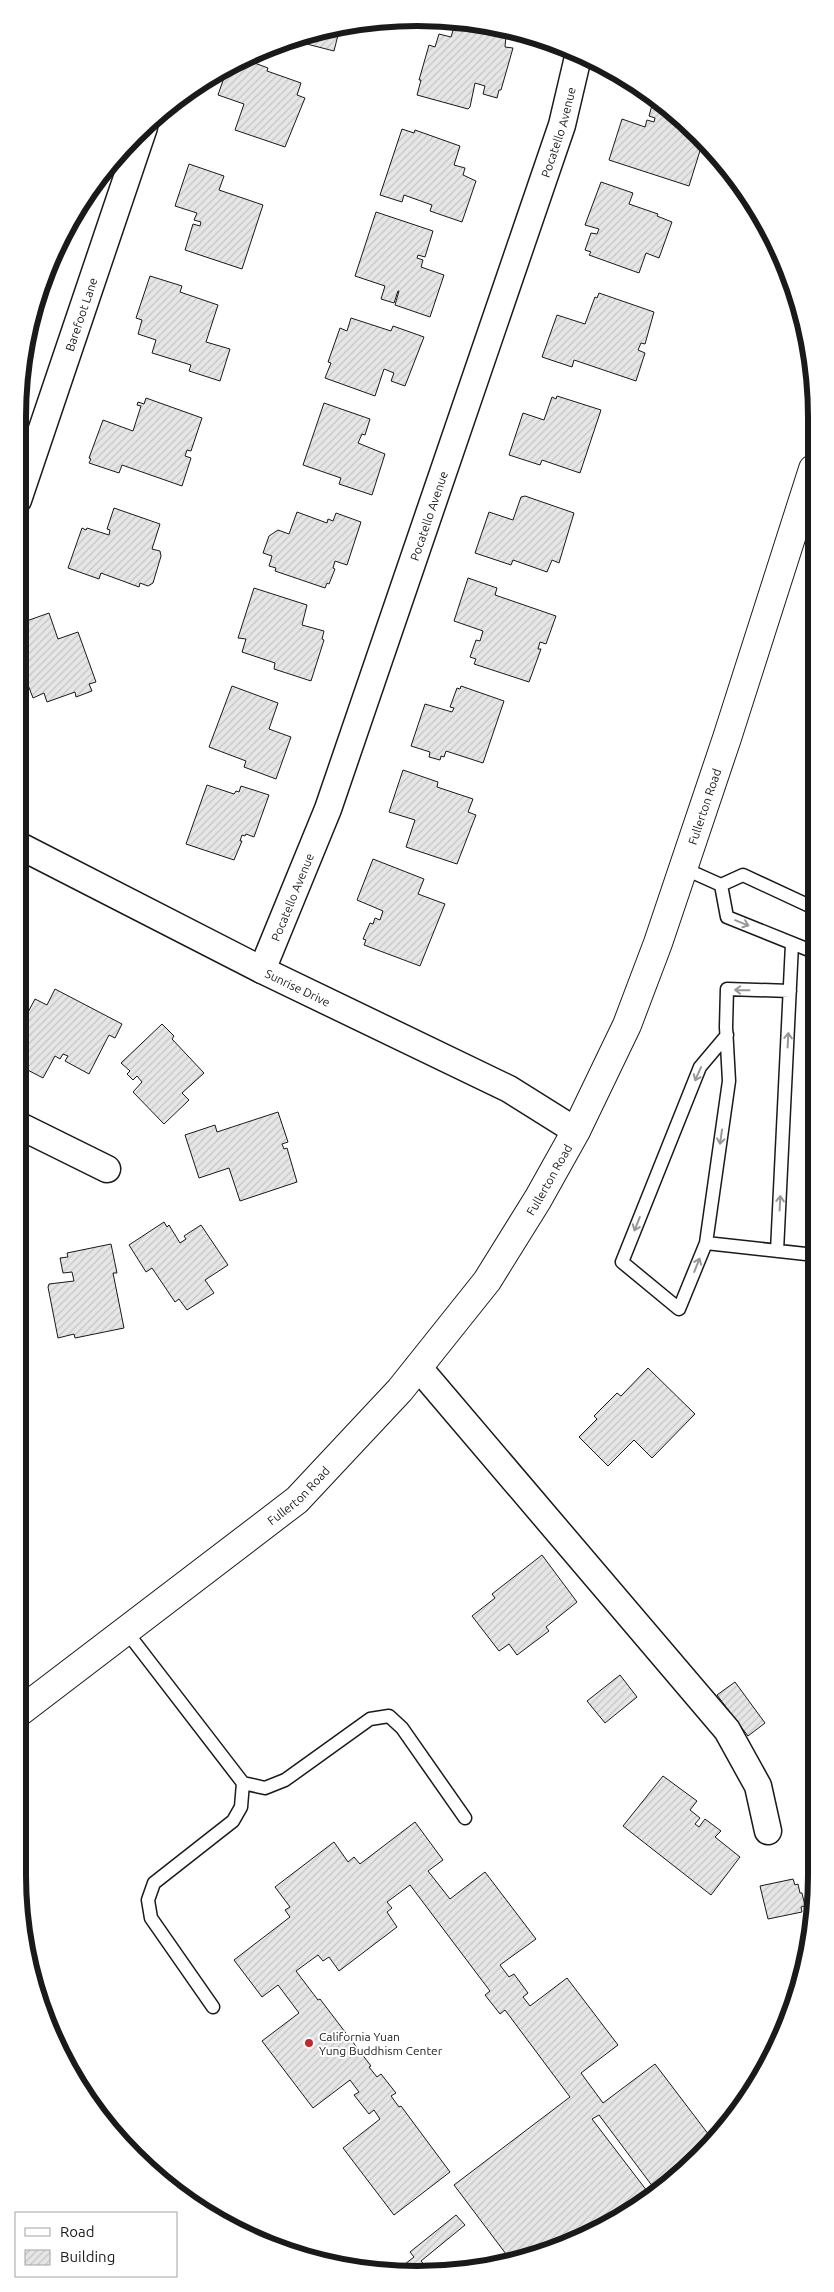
<svg xmlns="http://www.w3.org/2000/svg" width="834" height="2292" font-family="Ubuntu,sans-serif">
<style>
.building{fill:url(#building-hatch);stroke:#1a1a1a}
.lines{fill:none;stroke-linecap:round;stroke-linejoin:round}
.lane-casing{stroke:#1a1a1a;stroke-width:15}
.street-casing{stroke:#1a1a1a;stroke-width:29}
.primary-casing{stroke:#1a1a1a;stroke-width:30}
.lane{stroke:#fff;stroke-width:12}
.street{stroke:#fff;stroke-width:26}
.primary{stroke:#fff;stroke-width:28}
.oneway{stroke:#989898}
.poi-dot{fill:#c62828;stroke:#fff;stroke-width:2}
.labels{text-anchor:middle;dominant-baseline:central;stroke-width:4;stroke-linejoin:round;paint-order:stroke}
.street-label{font-size:12px;fill:#1a1a1a;stroke:#fff}
.poi-label{font-size:12px;fill:#1a1a1a;stroke:#fff;text-anchor:start}
.rim{fill:none;stroke:#1a1a1a;stroke-width:6}
</style>
<defs>
<pattern id="building-hatch" width="6" height="6" patternUnits="userSpaceOnUse" patternTransform="scale(1.25)"><rect width="6" height="6" fill="#e6e6e6"/><path d="M-1 1l2-2M0 6l6-6M5 7l2-2" fill="none" stroke="#c5c5c5"/></pattern>
</defs>
<rect width="100%" height="100%" fill="#fff"/>
<path class="building" d="M 340,27 L 334,51 L 291,40 L 292,38 Z
M 454,27 L 506,36 L 505,47 L 513,48 L 501,90 L 499,90 L 497,98 L 483,94 L 485,86 L 475,83 L 470,107 L 468,109 L 417,95 L 421,80 L 419,80 L 429,45 L 435,47 L 439,34 L 451,37 Z
M 244,59 L 268,68 L 267,71 L 301,83 L 297,95 L 305,98 L 285,147 L 235,130 L 244,104 L 218,95 L 228,66 Z
M 654,98 L 703,141 L 689,186 L 609,160 L 622,119 L 645,127 L 647,120 L 654,122 L 655,118 L 649,116 Z
M 402,129 L 414,133 L 415,130 L 460,146 L 454,165 L 465,168 L 463,175 L 476,181 L 462,222 L 430,211 L 432,205 L 404,195 L 402,202 L 380,195 Z
M 189,164 L 224,176 L 219,190 L 263,205 L 242,269 L 185,250 L 193,224 L 200,226 L 201,222 L 194,220 L 197,213 L 175,206 Z
M 601,182 L 633,193 L 629,204 L 658,214 L 657,216 L 672,222 L 659,258 L 646,253 L 639,273 L 589,255 L 591,252 L 585,250 L 591,233 L 597,234 L 599,229 L 585,225 Z
M 376,212 L 433,231 L 425,257 L 418,255 L 417,258 L 423,260 L 421,267 L 444,275 L 430,317 L 395,305 L 399,291 L 398,291 L 394,303 L 381,299 L 385,286 L 355,276 Z
M 150,276 L 182,286 L 180,292 L 218,305 L 206,342 L 230,349 L 220,381 L 189,371 L 191,365 L 152,353 L 156,340 L 138,334 L 142,320 L 136,318 Z
M 599,293 L 654,312 L 645,344 L 641,343 L 638,350 L 645,353 L 636,381 L 574,360 L 572,367 L 542,357 L 557,315 L 585,324 L 595,297 L 597,298 Z
M 351,318 L 391,331 L 393,326 L 424,337 L 405,386 L 391,381 L 394,373 L 384,369 L 375,396 L 325,378 L 331,363 L 328,362 L 340,328 L 347,331 Z
M 557,396 L 601,410 L 580,473 L 542,460 L 540,465 L 509,455 L 523,413 L 544,420 L 552,397 L 556,399 Z
M 146,398 L 202,418 L 191,451 L 187,450 L 185,456 L 191,458 L 182,486 L 122,465 L 119,473 L 89,463 L 91,459 L 89,458 L 103,420 L 133,431 L 141,406 L 137,405 L 138,402 L 144,404 Z
M 324,403 L 370,419 L 365,435 L 362,434 L 358,443 L 385,454 L 372,495 L 339,484 L 341,478 L 303,465 Z
M 525,496 L 574,513 L 559,563 L 552,560 L 547,572 L 513,560 L 511,565 L 475,553 L 489,512 L 513,520 L 521,497 Z
M 114,508 L 160,524 L 152,549 L 160,551 L 161,556 L 153,583 L 148,586 L 140,583 L 139,587 L 101,573 L 99,579 L 68,568 L 82,528 L 86,530 L 87,528 L 109,535 L 110,530 L 107,529 Z
M 297,512 L 327,523 L 328,519 L 333,521 L 336,513 L 361,522 L 347,565 L 335,561 L 333,568 L 335,569 L 329,584 L 327,583 L 325,588 L 275,571 L 276,568 L 269,566 L 272,556 L 263,553 L 269,536 L 278,530 L 289,534 Z
M 468,578 L 497,588 L 495,595 L 556,616 L 546,644 L 540,642 L 538,649 L 541,649 L 529,682 L 474,664 L 476,659 L 470,657 L 476,640 L 480,641 L 483,631 L 454,621 Z
M 254,588 L 307,605 L 302,625 L 324,631 L 322,639 L 324,640 L 311,681 L 274,669 L 275,663 L 242,652 L 246,639 L 238,638 Z
M 49,613 L 58,639 L 78,632 L 96,682 L 89,684 L 92,691 L 76,697 L 75,692 L 47,702 L 44,693 L 33,698 L 20,664 L 18,665 L 18,624 Z
M 232,686 L 278,703 L 269,729 L 291,737 L 276,779 L 244,767 L 246,761 L 209,747 Z
M 461,686 L 504,701 L 483,763 L 446,751 L 444,757 L 441,756 L 440,760 L 429,757 L 430,752 L 411,746 L 425,704 L 452,712 L 454,708 L 450,707 L 457,688 L 460,689 Z
M 403,770 L 438,782 L 437,787 L 473,799 L 468,812 L 476,815 L 457,864 L 406,847 L 415,820 L 389,812 Z
M 207,785 L 234,794 L 236,791 L 239,792 L 241,786 L 269,795 L 254,837 L 246,834 L 245,836 L 242,835 L 240,841 L 242,841 L 234,860 L 186,844 Z
M 373,859 L 424,879 L 418,894 L 445,904 L 420,966 L 364,945 L 366,940 L 363,939 L 370,923 L 373,924 L 375,918 L 380,920 L 383,911 L 357,900 Z
M 55,989 L 122,1024 L 115,1038 L 109,1035 L 89,1074 L 65,1061 L 68,1056 L 63,1054 L 60,1059 L 55,1056 L 43,1078 L 18,1065 L 18,1031 L 35,999 L 47,1005 Z
M 162,1024 L 174,1036 L 172,1039 L 204,1073 L 182,1093 L 189,1100 L 164,1124 L 133,1092 L 142,1082 L 137,1076 L 133,1080 L 127,1074 L 130,1071 L 121,1063 Z
M 278,1112 L 288,1142 L 282,1144 L 284,1149 L 287,1148 L 297,1182 L 240,1201 L 229,1168 L 199,1178 L 185,1135 L 215,1125 L 217,1132 Z
M 164,1222 L 167,1227 L 169,1225 L 180,1243 L 186,1239 L 184,1236 L 201,1225 L 228,1265 L 205,1280 L 214,1293 L 187,1310 L 179,1299 L 175,1302 L 152,1268 L 146,1272 L 129,1245 Z
M 111,1244 L 117,1273 L 113,1273 L 124,1328 L 75,1338 L 74,1334 L 58,1338 L 48,1287 L 49,1284 L 74,1281 L 72,1272 L 63,1273 L 60,1258 L 68,1257 L 67,1253 Z
M 648,1368 L 695,1414 L 652,1458 L 634,1440 L 608,1466 L 579,1437 L 597,1419 L 594,1416 L 617,1393 L 621,1396 Z
M 542,1555 L 577,1602 L 546,1627 L 549,1631 L 517,1655 L 509,1644 L 499,1651 L 472,1616 L 495,1598 L 492,1594 Z
M 620,1675 L 637,1697 L 605,1723 L 587,1701 Z
M 735,1682 L 765,1723 L 748,1736 L 717,1695 Z
M 663,1776 L 697,1801 L 690,1810 L 700,1818 L 695,1824 L 699,1827 L 705,1819 L 721,1831 L 715,1837 L 740,1857 L 711,1895 L 623,1826 Z
M 415,1822 L 443,1860 L 428,1871 L 450,1899 L 485,1872 L 536,1939 L 500,1965 L 509,1977 L 514,1974 L 528,1993 L 523,1997 L 530,2006 L 567,1978 L 618,2045 L 581,2073 L 603,2103 L 655,2064 L 712,2139 L 656,2191 L 599,2115 L 592,2119 L 647,2191 L 653,2194 L 625,2215 L 570,2244 L 512,2262 L 454,2185 L 570,2097 L 505,2010 L 500,2014 L 485,1995 L 490,1991 L 410,1885 L 387,1902 L 392,1908 L 387,1912 L 397,1927 L 339,1971 L 329,1957 L 323,1961 L 318,1955 L 296,1971 L 318,2000 L 320,1999 L 371,2066 L 369,2067 L 377,2077 L 381,2074 L 396,2093 L 391,2096 L 399,2107 L 401,2106 L 450,2172 L 394,2215 L 343,2148 L 380,2119 L 374,2110 L 369,2114 L 354,2095 L 359,2092 L 350,2080 L 313,2108 L 262,2041 L 299,2013 L 278,1985 L 262,1997 L 234,1960 L 290,1917 L 285,1910 L 290,1907 L 275,1887 L 334,1842 L 348,1862 L 354,1857 L 360,1864 Z
M 793,1879 L 795,1885 L 798,1884 L 800,1893 L 802,1893 L 805,1906 L 801,1907 L 802,1912 L 768,1919 L 760,1886 Z
M 456,2215 L 465,2225 L 421,2261 L 428,2269 L 410,2270 L 405,2264 L 414,2257 L 410,2252 Z"/>
<g class="lines">
<g class="lane-casing">
<path id="lane" d="M 683,868 L 721,885 L 743,875 L 814,908
M 721,885 L 727,917 L 814,952
M 727,1035 L 700,1067 L 622,1262 L 679,1309 L 706,1243 L 729,1081 L 726,1027 L 727,989 L 790,991
M 706,1243 L 815,1255
M 777,1251 L 792,944
M 126,1631 L 243,1783 L 265,1788 L 285,1780 L 370,1719 L 389,1716 L 402,1728 L 465,1818
M 213,2007 L 151,1918 L 148,1900 L 154,1883 L 233,1821 L 241,1807 L 243,1783"/>
</g>
<g class="street-casing">
<g id="street">
<path id="s1" d="M 18,500 L 144,127"/>
<path id="s2" d="M 18,845 L 262,970 L 509,1089 L 576,1131"/>
<path id="s3" d="M 262,970 L 328,809 L 562,125 L 578,57"/>
<path d="M 18,1125 L 107,1169"/>
<path d="M 418,1367 L 727,1730 L 758,1786 L 768,1831"/>
</g>
</g>
<g class="primary-casing">
<g id="primary">
<path id="s4" d="M 18,1713 L 297,1500 L 400,1390 L 487,1281 L 538,1199 L 576,1131 L 627,1025 L 658,943 L 727,738 L 813,469"/>
</g>
</g>
<use href="#lane" class="lane"/>
<use href="#street" class="street"/>
<use href="#primary" class="primary"/>
</g>
<defs><path id="oneway-shaft" d="M-6 0H5M1.5-3L5.5 0L1.5 3" fill="none" stroke-width="1.6" stroke-linecap="round" stroke-linejoin="round" transform="scale(1.25)"/></defs>
<g class="oneway">
<use href="#oneway-shaft" transform="translate(742 923) rotate(22)"/>
<use href="#oneway-shaft" transform="translate(742 990) rotate(-179)"/>
<use href="#oneway-shaft" transform="translate(788 1040) rotate(-87)"/>
<use href="#oneway-shaft" transform="translate(698 1074) rotate(114)"/>
<use href="#oneway-shaft" transform="translate(721 1137) rotate(98)"/>
<use href="#oneway-shaft" transform="translate(780 1203) rotate(-87)"/>
<use href="#oneway-shaft" transform="translate(637 1224) rotate(112)"/>
<use href="#oneway-shaft" transform="translate(697 1265) rotate(-68)"/>
</g>
<circle class="poi-dot" cx="309" cy="2043" r="5"/>
<g class="labels">
<g class="street-label">
<text stroke="none"><textPath href="#s3" startOffset="889">Pocatello Avenue</textPath></text>
<text stroke="none"><textPath href="#s1" startOffset="196">Barefoot Lane</textPath></text>
<text stroke="none"><textPath href="#s3" startOffset="484">Pocatello Avenue</textPath></text>
<text stroke="none"><textPath href="#s4" startOffset="1165">Fullerton Road</textPath></text>
<text stroke="none"><textPath href="#s3" startOffset="79">Pocatello Avenue</textPath></text>
<text stroke="none"><textPath href="#s2" startOffset="314">Sunrise Drive</textPath></text>
<text stroke="none"><textPath href="#s4" startOffset="760">Fullerton Road</textPath></text>
<text stroke="none"><textPath href="#s4" startOffset="355">Fullerton Road</textPath></text>
</g>
<g class="poi-label">
<text x="319" y="2036">California Yuan<tspan x="319" dy="14">Yung Buddhism Center</tspan></text>
</g>
</g>
<path d="M0 0H834V2292H0ZM417 26H417A391 391 0 0 1 808 417V1875A391 391 0 0 1 417 2266H417A391 391 0 0 1 26 1875V417A391 391 0 0 1 417 26Z" fill="#fff" fill-rule="evenodd"/>
<path class="rim" d="M417 26H417A391 391 0 0 1 808 417V1875A391 391 0 0 1 417 2266H417A391 391 0 0 1 26 1875V417A391 391 0 0 1 417 26Z"/>
<rect x="15" y="2212" width="162" height="65" fill="#ffffff" stroke="#a3a3a3"/>
<rect x="25" y="2228" width="25" height="8" fill="#ffffff" stroke="#a3a3a3"/>
<text x="60" y="2237" font-size="15" fill="#1a1a1a">Road</text>
<rect x="25" y="2250" width="25" height="15" fill="url(#building-hatch)" stroke="#a3a3a3"/>
<text x="60" y="2262" font-size="15" fill="#1a1a1a">Building</text>
</svg>
